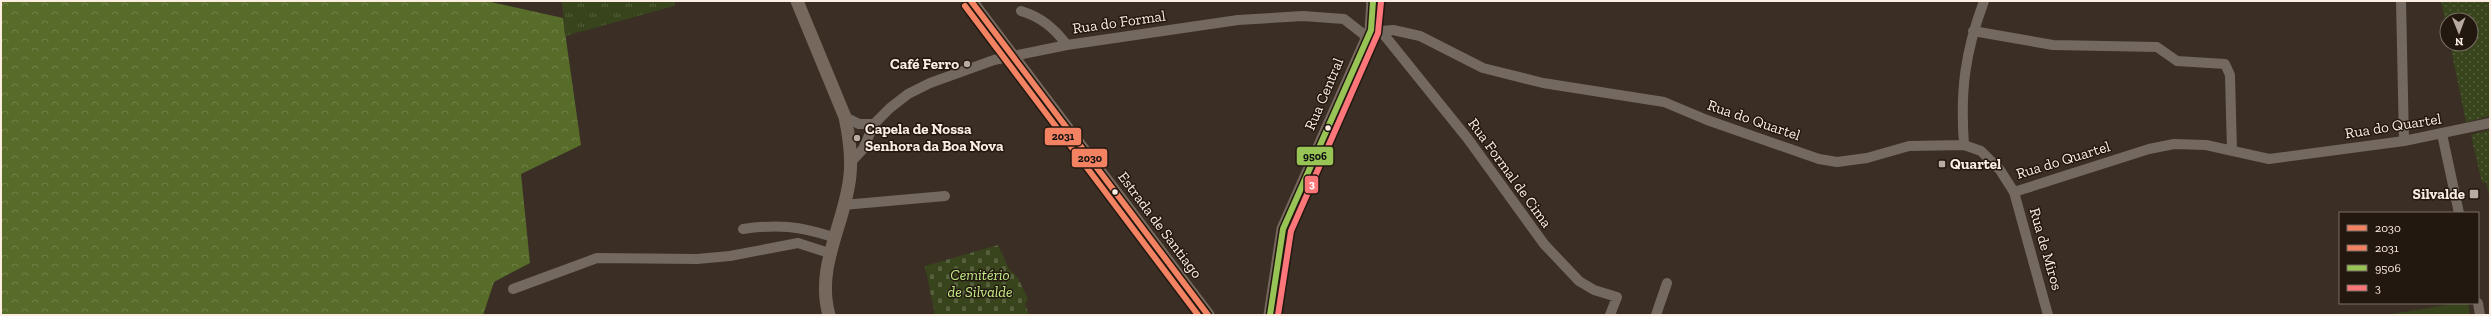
<svg xmlns="http://www.w3.org/2000/svg" width="2491" height="316" font-family="'Zilla Slab',serif">
<style>
.grass{fill:url(#grass-dots)}
.forest{fill:url(#forest-crowns)}
.cemetery{fill:url(#cemetery-stones)}
.park{fill:url(#park-tufts)}
.garden{fill:#38451c}
.lines{fill:none;stroke-linecap:round;stroke-linejoin:round}
.minor{stroke:#736960;stroke-width:10}
.major{stroke:#76685c;stroke-width:13}
.bus-1-casing{stroke:#221810;stroke-width:9}
.bus-2-casing{stroke:#221810;stroke-width:9}
.bus-3-casing{stroke:#221810;stroke-width:9}
.bus-4-casing{stroke:#221810;stroke-width:9}
.bus-1{stroke:#f28262;stroke-width:6}
.bus-2{stroke:#f28262;stroke-width:6}
.bus-3{stroke:#98c455;stroke-width:6}
.bus-4{stroke:#fc767a;stroke-width:6}
.poi-dot{fill:#b9aba1;stroke:#221810;stroke-width:1.5}
.bus-dot{fill:#fdeee4;stroke:#221810;stroke-width:1.5}
.labels{text-anchor:middle;dominant-baseline:central;stroke-width:3;stroke-linejoin:round;paint-order:stroke}
.street-label{font-size:15px;fill:#fdeee4;stroke:#221810}
.poi-label{font-size:15px;font-weight:bold;fill:#fdeee4;stroke:#221810;text-anchor:end}
.park-label{font-size:15px;font-style:italic;fill:#c6ee87;stroke:#221810}
.line-badge{stroke:#221810;stroke-width:1.5}
.badge-label{font-size:11px;text-anchor:middle;font-weight:bold;fill:#fff}
.pale-badge-label{font-size:11px;text-anchor:middle;font-weight:bold;fill:#111}
</style>
<defs>
<pattern id="grass-dots" width="8" height="8" patternUnits="userSpaceOnUse"><rect width="8" height="8" fill="#38451c"/><path d="M2 2h.1M6 6h.1" fill="none" stroke="#56603d" stroke-width="1.8" stroke-linecap="round"/></pattern>
<pattern id="forest-crowns" width="20" height="18" patternUnits="userSpaceOnUse"><rect width="20" height="18" fill="#576c29"/><path d="M2 6a3 3 0 1 1 6 0M12 15a3 3 0 1 1 6 0" fill="none" stroke="#708148"/></pattern>
<pattern id="cemetery-stones" width="16" height="16" patternUnits="userSpaceOnUse"><rect width="16" height="16" fill="#38451c"/><path d="M2 7V4a2 2 0 0 1 4 0v3zM10 15v-3a2 2 0 0 1 4 0v3z" fill="#56603d"/></pattern>
<pattern id="park-tufts" width="24" height="20" patternUnits="userSpaceOnUse"><rect width="24" height="20" fill="#38451c"/><path d="M3 7l-1-3M5 7V3M7 7l1-3M15 17l-1-3M17 17v-4M19 17l1-3" fill="none" stroke="#56603d"/></pattern>
</defs>
<rect width="100%" height="100%" fill="#3a2e25"/>
<path class="grass" d="M 2441,1 L 2490,1 L 2490,116 L 2466,122 L 2450,44 L 2471,44 L 2471,20 L 2447,20 L 2447,31 Z
M 2490,130 L 2490,200 L 2486,182 L 2482,183 L 2471,135 Z"/>
<path class="forest" d="M 1,1 L 486,1 L 563,18 L 581,145 L 521,174 L 530,263 L 494,282 L 483,315 L 1,315 Z"/>
<path class="cemetery" d="M 998,245 L 1009,269 L 1018,278 L 1028,299 L 1025,304 L 1029,315 L 935,315 L 925,266 Z"/>
<path class="park" d="M 562,1 L 676,1 L 674,6 L 565,36 Z"/>
<path class="garden" d="M 2459,303 L 2468,303 L 2470,315 L 2385,315 Z"/>
<g class="lines">
<path class="minor" d="M 2401,1 L 2404,141
M 1021,11 C 1041,17 1054,28 1067,45
M 1372,26 L 1381,31 L 1393,30 L 1420,36 L 1483,68 L 1543,83 L 1664,102 L 1707,120 L 1819,159 L 1837,162 L 1867,158 L 1909,146 L 1964,145 L 1981,151 L 2000,170 L 2014,192 L 2048,315
M 1381,31 L 1468,139 L 1544,244 L 1579,281 L 1594,290 L 1617,297 L 1610,315
M 1973,31 L 2053,45 L 2157,47 L 2177,61 L 2225,64 L 2230,75 L 2232,151
M 845,117 L 859,124 L 874,124
M 2442,134 L 2459,213
M 1964,145 C 1960,90 1965,52 1984,1
M 851,162 L 863,149 L 874,124 L 890,108 L 908,94 L 930,83 L 994,60 L 1067,45 L 1238,20 L 1303,16 L 1344,19 L 1367,37
M 2014,192 L 2149,149 L 2174,144 L 2206,145 L 2269,159 L 2404,141 L 2490,123
M 843,205 L 945,196
M 743,229 C 778,224 799,226 833,237
M 513,289 L 597,258 L 697,259 L 730,256 L 798,243 L 829,253
M 2478,303 L 2480,315
M 1656,315 L 1667,283"/>
<path class="major" d="M 797,1 L 845,117 C 849,136 852,156 850,175 C 846,222 815,266 829,315
M 971,1 L 1208,315
M 1270,315 L 1283,229 L 1371,30 L 1373,1"/>
<g class="bus-1-casing">
<path id="bus-1" d="M 971,1 L 1208,315"/>
</g>
<g class="bus-2-casing">
<path id="bus-2" d="M 965,6 L 1198,315"/>
</g>
<g class="bus-3-casing">
<path id="bus-3" d="M 1270,315 L 1283,229 L 1371,30 L 1373,1"/>
</g>
<g class="bus-4-casing">
<path id="bus-4" d="M 1278,315 L 1291,231 L 1378,33 L 1381,2"/>
</g>
<use href="#bus-1" class="bus-1"/>
<use href="#bus-2" class="bus-2"/>
<use href="#bus-3" class="bus-3"/>
<use href="#bus-4" class="bus-4"/>
</g>
<g class="poi-dot">
<circle cx="967" cy="64" r="4"/>
<circle cx="857" cy="138" r="4"/>
<rect x="1938" y="160" width="8" height="8" rx="2"/>
<rect x="2469" y="189" width="10" height="10" rx="2"/>
</g>
<g class="bus-dot">
<circle cx="1328" cy="128" r="3.5"/>
<circle cx="1115" cy="192" r="3.5"/>
</g>
<g class="labels">
<g class="street-label">
<text transform="translate(1119 22) rotate(-8)">Rua do Formal</text>
<text transform="translate(1324 94) rotate(-67)">Rua Central</text>
<text transform="translate(1754 120) rotate(19)">Rua do Quartel</text>
<text transform="translate(2393 126) rotate(-9)">Rua do Quartel</text>
<text transform="translate(2063 160) rotate(-17)">Rua do Quartel</text>
<text transform="translate(1510 173) rotate(54)">Rua Formal de Cima</text>
<text transform="translate(1160 225) rotate(53)">Estrada de Santiago</text>
<text transform="translate(2046 249) rotate(74)">Rua de Miros</text>
</g>
<g class="poi-label">
<text x="959" y="64">Café Ferro</text>
<text x="865" y="129" text-anchor="start">Capela de Nossa<tspan x="865" dy="17">Senhora da Boa Nova</tspan></text>
<text x="1950" y="164" text-anchor="start">Quartel</text>
<text x="2465" y="194">Silvalde</text>
</g>
<g class="park-label">
<text x="980" y="275">Cemitério<tspan x="980" dy="17">de Silvalde</tspan></text>
</g>
</g>
<g class="line-badge">
<rect x="1044" y="127" width="38" height="19" rx="4" fill="#f28262"/>
<rect x="1296" y="146" width="38" height="20" rx="4" fill="#98c455"/>
<rect x="1071" y="148" width="37" height="20" rx="4" fill="#f28262"/>
<rect x="1304" y="175" width="15" height="19" rx="4" fill="#fc767a"/>
</g>
<g class="badge-label">
<text x="1312" y="188">3</text>
</g>
<g class="pale-badge-label">
<text x="1063" y="140">2031</text>
<text x="1315" y="160">9506</text>
<text x="1090" y="162">2030</text>
</g>
<rect width="2491" height="316" fill="none" stroke="#fdeee4" stroke-width="4"/>
<rect x="2339" y="212" width="140" height="92" fill="#221810" stroke="#7a6e65"/>
<rect x="2347" y="225" width="20" height="6" fill="#f28262" stroke="#7a6e65"/>
<text x="2375" y="232" font-size="12" fill="#fdeee4">2030</text>
<rect x="2347" y="245" width="20" height="6" fill="#f28262" stroke="#7a6e65"/>
<text x="2375" y="252" font-size="12" fill="#fdeee4">2031</text>
<rect x="2347" y="265" width="20" height="6" fill="#98c455" stroke="#7a6e65"/>
<text x="2375" y="272" font-size="12" fill="#fdeee4">9506</text>
<rect x="2347" y="285" width="20" height="6" fill="#fc767a" stroke="#7a6e65"/>
<text x="2375" y="292" font-size="12" fill="#fdeee4">3</text>
<g transform="translate(2459 32) rotate(179)"><circle r="19" fill="#221810" stroke="#7a6e65"/>
<path d="M0-3L7 15L0 10L-7 15Z" fill="#b9aba1"/>
<text y="-6" font-size="11" font-weight="bold" text-anchor="middle" fill="#fdeee4">N</text>
</g>
</svg>
